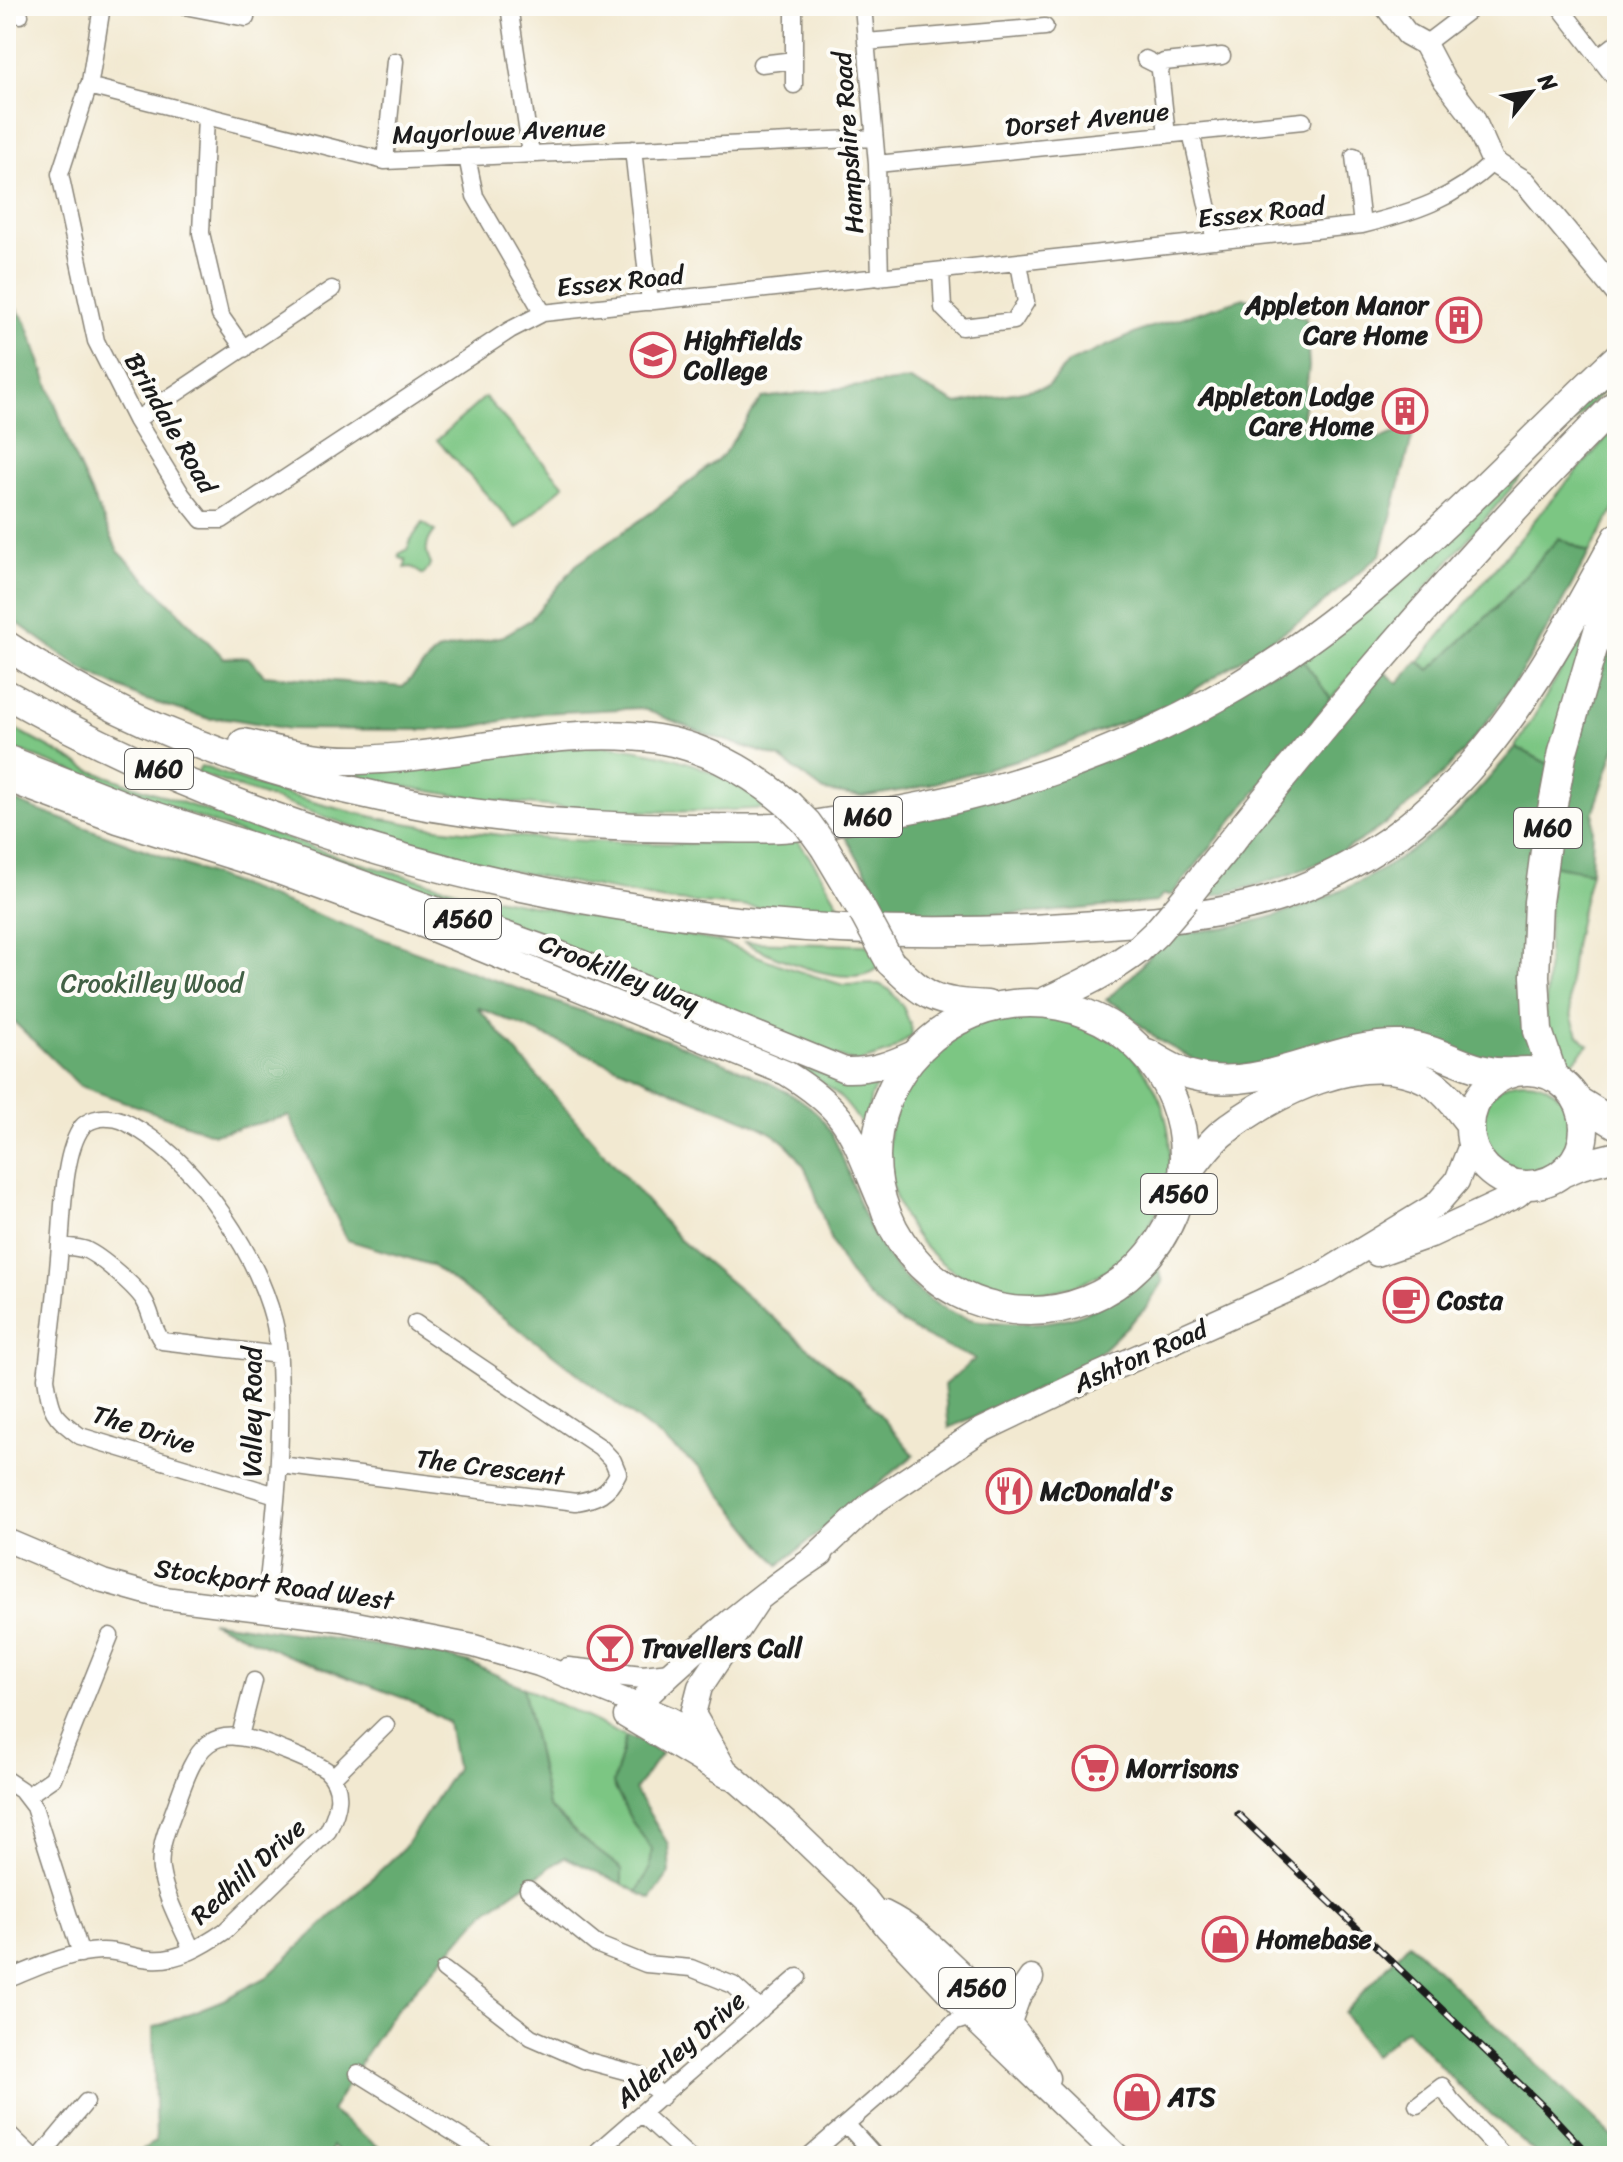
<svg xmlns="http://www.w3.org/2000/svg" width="1623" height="2162" font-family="Sriracha,sans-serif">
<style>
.green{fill:#7cc683;stroke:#4c7150;stroke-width:2}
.forest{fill:#65ab71;stroke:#406446;stroke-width:2}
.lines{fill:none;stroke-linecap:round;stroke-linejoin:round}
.street-casing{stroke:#878276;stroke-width:19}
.secondary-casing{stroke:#878276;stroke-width:25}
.primary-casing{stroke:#878276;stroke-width:27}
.highway-casing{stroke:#878276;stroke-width:31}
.street{stroke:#fff;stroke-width:16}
.secondary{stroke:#fff;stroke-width:22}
.primary{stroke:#fff;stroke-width:24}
.highway{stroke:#fff;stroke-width:28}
.rail-casing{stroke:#1c1c1c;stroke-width:7}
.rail{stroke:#fdfcf7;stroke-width:4;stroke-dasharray:12;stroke-linecap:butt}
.highway-bridge-casing{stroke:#878276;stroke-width:31;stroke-linecap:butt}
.highway-bridge{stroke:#fff;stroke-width:28}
.labels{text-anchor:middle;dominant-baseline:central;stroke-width:8;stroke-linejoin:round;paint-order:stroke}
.shield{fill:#fdfcf7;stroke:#605f5e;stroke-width:2}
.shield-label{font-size:24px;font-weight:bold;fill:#1c1c1c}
.street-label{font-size:26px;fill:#1c1c1c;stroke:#fdfcf7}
.poi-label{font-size:26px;font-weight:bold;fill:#1c1c1c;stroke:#fdfcf7;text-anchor:start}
.park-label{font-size:26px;fill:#426045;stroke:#fdfcf7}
</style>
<rect width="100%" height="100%" fill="#fdfcf7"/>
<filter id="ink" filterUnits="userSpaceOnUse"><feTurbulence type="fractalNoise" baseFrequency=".0125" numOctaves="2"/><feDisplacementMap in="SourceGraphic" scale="16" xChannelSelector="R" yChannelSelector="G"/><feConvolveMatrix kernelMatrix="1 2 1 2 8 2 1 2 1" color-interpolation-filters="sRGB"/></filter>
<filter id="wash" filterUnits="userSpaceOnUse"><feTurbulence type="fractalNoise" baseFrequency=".006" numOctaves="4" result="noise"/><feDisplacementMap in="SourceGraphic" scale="32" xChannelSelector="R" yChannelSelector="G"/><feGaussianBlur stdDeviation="1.8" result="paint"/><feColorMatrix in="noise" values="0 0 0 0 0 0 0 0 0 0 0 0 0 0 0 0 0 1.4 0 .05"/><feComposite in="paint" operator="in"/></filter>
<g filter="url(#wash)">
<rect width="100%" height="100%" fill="#f2e9d1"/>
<path class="green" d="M 1617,373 L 1617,377 L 1520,478 L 1331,699 L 1302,659 Z
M 485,397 L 564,485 L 517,528 L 437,440 Z
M 1617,426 L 1617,504 L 1589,553 L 1559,538 L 1494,610 L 1430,670 L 1419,661 L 1547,505 Z
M 423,523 L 435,531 C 426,542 424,551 431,564 L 423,575 L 411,567 L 405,568 L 406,560 L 400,558 L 399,554 L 408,549 L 410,541 Z
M 1590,621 L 1550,765 L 1516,747 Z
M 6,724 L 92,771 L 342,858 L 459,891 L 720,942 L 789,968 L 843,985 L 879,984 L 890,990 L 903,1007 L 911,1026 L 912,1035 L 890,1052 L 856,1063 L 6,746 Z
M 610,746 C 678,754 715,768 771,808 C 619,819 463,804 315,767 L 556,748 Z
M 12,766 L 509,947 L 806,1068 L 840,1079 L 881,1076 L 871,1096 L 864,1129 C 847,1101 833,1088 805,1071 Z
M 201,766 C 273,792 348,815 424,826 C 479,834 533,838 588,841 C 657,844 726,846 795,837 L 816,866 L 845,915 L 665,900 L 447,859 L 197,773 Z
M 1551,865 L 1591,872 C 1582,912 1548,1017 1589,1045 L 1570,1065 L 1562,1060 L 1545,1027 Z
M 743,942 L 867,945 L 880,965 C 854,995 772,956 743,942 Z
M888 1152a141 141 0 1 1 282 0a141 141 0 1 1-282 0Z
M1479 1127a46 46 0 1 1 92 0a46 46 0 1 1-92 0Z
M 523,1687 L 626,1736 L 613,1784 L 631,1820 L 652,1849 L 650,1868 L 637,1892 L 622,1884 L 622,1869 L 581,1838 L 548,1806 Z"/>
<path class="forest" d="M 6,294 L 26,322 L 74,456 L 118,551 L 224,658 L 248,657 L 264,675 L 403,687 L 437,651 L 503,636 L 530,620 L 576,565 L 653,511 L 723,455 L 762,398 L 910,380 L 957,404 L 1048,386 L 1068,363 L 1148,328 L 1244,298 L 1306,318 L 1309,367 L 1301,429 L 1371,441 L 1415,427 L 1381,554 L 1308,616 L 1174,703 L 1045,752 L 917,788 L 862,797 L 824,791 L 780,758 L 708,735 L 641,708 L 542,713 L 472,727 L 430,730 L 289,729 L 226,718 L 210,719 L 143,699 L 83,670 L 6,615 Z
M 1559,538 L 1589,553 C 1497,728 1407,867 1196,898 L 1378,667 L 1398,683 L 1418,661 L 1430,670 L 1494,610 Z
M 1617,606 L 1617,743 L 1594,811 L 1591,872 L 1551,865 L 1565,777 Z
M 1302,659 L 1331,699 L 1172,895 L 1162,895 L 1157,902 L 1037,913 L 893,916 L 842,832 L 944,814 Z
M 1516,747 L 1550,765 L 1536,1057 L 1519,1055 L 1488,1059 L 1278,1060 L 1239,1067 L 1193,1064 L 1193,1059 L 1156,1039 L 1121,1008 L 1106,1000 L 1135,973 L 1168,933 C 1264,931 1368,889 1442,827 C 1469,804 1492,774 1516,747 Z
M 6,796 C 23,806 44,812 62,819 C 98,832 134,846 170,859 C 296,907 423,955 550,1000 C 634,1030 724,1055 801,1100 C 832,1119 843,1159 855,1192 C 873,1245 910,1300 967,1318 C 981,1323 999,1322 1014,1323 C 1077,1326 1114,1304 1156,1260 L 1163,1282 L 1146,1308 L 1083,1369 L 949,1428 L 944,1385 L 975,1359 C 911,1333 858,1306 830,1238 C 817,1206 814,1170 787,1145 C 765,1124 718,1110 689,1098 C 618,1067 548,1037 477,1007 L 680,1240 L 860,1391 L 914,1455 L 779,1565 L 701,1469 L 542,1346 L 431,1265 L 347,1240 L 289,1116 L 214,1134 L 80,1086 L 6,1014 Z
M 210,1621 L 437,1654 L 470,1663 L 523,1687 L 548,1806 L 581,1838 L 622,1869 L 622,1884 L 565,1857 L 485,1912 L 388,2019 L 331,2111 L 391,2156 L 346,2156 L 333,2146 L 331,2156 L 131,2156 L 156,2141 L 153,2028 L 223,2000 L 267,1977 L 404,1848 L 456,1768 L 448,1722 L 406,1699 L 289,1656 Z
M 626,1736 L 641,1741 L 661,1754 L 635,1790 L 668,1844 L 670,1872 L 651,1899 L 637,1892 L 650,1868 L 652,1849 L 631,1820 L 613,1784 Z
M 1409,1943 L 1617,2141 L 1617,2156 L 1539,2156 L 1461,2088 L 1406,2029 L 1373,2056 L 1344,2013 Z"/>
</g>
<g filter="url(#ink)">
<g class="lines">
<g class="street-casing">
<path id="street" d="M 14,6 L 20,15
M 102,6 L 90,82 L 60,174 L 96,341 L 136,420 L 182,495 L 202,520 L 222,520 L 510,330 L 543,313 L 1362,225 C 1414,212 1453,200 1493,162
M 184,6 L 246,18
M 509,6 L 531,154
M 794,6 L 794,85
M 863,6 L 877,164 L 880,278
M 1559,6 L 1617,81
M 866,42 L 1045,27
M 1425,44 L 1475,6
M 1599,57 L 1617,43
M 1145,59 L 1161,67
M 761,64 L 794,60
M 88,86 L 385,161 L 873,138
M 206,116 L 201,233 L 220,315 L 244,349
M 1191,132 L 1215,241
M 1167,135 L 1160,71 L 1164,62 L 1222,56
M 633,149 L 650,302
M 1354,156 L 1362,225
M 467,157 L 475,196 L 543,313
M 385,161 L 395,61
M 877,164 L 1303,121
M 941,271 L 943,308 L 962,327 L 1014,321 L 1026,302 L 1019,263
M 136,420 L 332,289
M 60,1246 C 68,1247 78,1247 86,1250 C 101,1257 135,1286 144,1300 C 152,1313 152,1328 162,1341 L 279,1355
M 280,1465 L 576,1502 C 596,1499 609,1493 618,1473 L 613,1461 L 600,1447 L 415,1323
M 265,1611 C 272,1538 282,1467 280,1394 C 279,1370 280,1345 274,1321 C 257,1255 200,1168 141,1131 C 130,1125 122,1118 109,1118 C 100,1117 88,1120 82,1127 C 63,1153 63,1214 60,1245 C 57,1290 51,1334 46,1378 C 51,1412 52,1415 80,1436 L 276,1495
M 240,1736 L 254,1681
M 333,1777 L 386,1725
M 6,1780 L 21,1790 L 34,1807 L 81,1954
M 27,1796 L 53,1778 L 110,1636
M 528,1889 L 596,1944 L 646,1964 L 691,1968 L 733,1985 L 761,2010
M 444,1970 L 531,2037 L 584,2060 L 640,2075 L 662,2097
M 6,1980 C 36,1968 69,1952 101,1951 C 118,1950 134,1958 151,1959 C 177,1962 205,1945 225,1931 L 328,1831 C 339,1809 345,1788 326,1770 C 310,1760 292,1754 275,1747 C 208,1721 197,1745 176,1805 C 169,1825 158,1847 161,1870 C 165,1897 181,1925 192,1950
M 358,2073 L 491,2156
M 1417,2105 L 1442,2086 L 1451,2100 L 1504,2156
M 643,2115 L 688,2156
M 846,2124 L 875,2156
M 6,2131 L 32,2156
M 41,2156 L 86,2102
M 592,2156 L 798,1977
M 809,2156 L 889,2087 L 953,2023 L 965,2019 L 976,2011"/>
</g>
<g class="secondary-casing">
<path id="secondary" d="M 1386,6 L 1407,34 L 1425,44 L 1443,78 L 1473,117 L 1493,162 L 1525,182 L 1617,293
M 6,1540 L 103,1581 L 164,1598 L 341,1620 L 474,1646 L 539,1665 L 670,1718 L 683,1725 L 710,1754
M 568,1669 L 643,1677 L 670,1674"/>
</g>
<g class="primary-casing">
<path id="primary" d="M 6,757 L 136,808 L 281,854 L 556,952 L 845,1070 C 872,1071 891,1063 916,1052
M 6,779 L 118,821 L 268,868 L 410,920 L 786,1073 C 851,1113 851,1134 879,1199
M 1377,1254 L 1431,1235 L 1517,1195 L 1528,1185
M 809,1562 L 872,1503 L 978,1432 L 1091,1378 L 1321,1275 L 1436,1205 L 1457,1181 L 1472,1143
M 758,1600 L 700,1687 L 693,1714 L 725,1770 L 786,1823 L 867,1901 L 887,1927 L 978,2023 L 1117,2156
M 727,1776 L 626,1716 C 683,1659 754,1598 821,1554
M 884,1913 C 911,1926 931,1945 952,1965 C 989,1999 1023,2034 1047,2078
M 1009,2022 L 1018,1997 L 1031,1978"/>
</g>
<g class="highway-casing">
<path id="highway" d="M 6,645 C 207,781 463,829 702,828 C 732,828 762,830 792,827 C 813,826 834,821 855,818 C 988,799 1119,756 1236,687 C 1383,601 1494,473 1617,358
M 6,694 C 320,872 706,951 1065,927 C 1132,923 1218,918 1282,896 C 1318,883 1356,863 1387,842 C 1494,768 1556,649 1617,538
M 244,743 C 282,752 319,761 359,760 C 454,758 564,724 658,739 C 706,747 751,773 788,804
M 825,848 L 863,912
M 1186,898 C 1322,726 1462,558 1617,403
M 890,962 C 928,999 933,1002 987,1005
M 1042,1003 C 1076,987 1110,972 1139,949
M876 1157a154 154 0 1 1 308 0a154 154 0 1 1-308 0Z
M 1147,1053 C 1161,1061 1176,1071 1191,1075 C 1264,1095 1330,1042 1402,1045 C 1443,1047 1469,1076 1513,1072
M1470 1128a57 57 0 1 1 114 0a57 57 0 1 1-114 0Z
M 1554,1078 L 1538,1031 L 1535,976 L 1538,902 L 1547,836 L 1563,751 L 1603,614 L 1617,585
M 1578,1101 L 1617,1125
M 1562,1173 L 1581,1165 L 1617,1156
M 1182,1180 C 1195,1164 1206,1146 1222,1133 C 1272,1093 1364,1047 1427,1080 C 1444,1089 1458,1109 1470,1124"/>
</g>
<use href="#street" class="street"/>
<use href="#secondary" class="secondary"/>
<use href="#primary" class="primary"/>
<use href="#highway" class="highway"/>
<g class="rail-casing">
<path id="rail" d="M 1238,1814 L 1545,2108 L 1590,2156"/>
</g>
<use href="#rail" class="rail"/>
<g class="highway-bridge-casing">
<path id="highway-bridge" d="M 788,804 L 807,823 L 825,848
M 863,912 L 890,962
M 1139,949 L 1156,933 L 1186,898"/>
</g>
<use href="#highway-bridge" class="highway-bridge"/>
</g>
</g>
<defs>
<g id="building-ring" transform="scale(2.3)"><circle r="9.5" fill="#fdfcf7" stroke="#d1495b" stroke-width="1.5"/><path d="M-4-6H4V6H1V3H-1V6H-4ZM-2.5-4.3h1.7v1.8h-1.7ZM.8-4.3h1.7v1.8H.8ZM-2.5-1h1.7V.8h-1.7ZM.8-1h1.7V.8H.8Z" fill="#d1495b"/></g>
<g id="school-ring" transform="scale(2.3)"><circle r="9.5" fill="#fdfcf7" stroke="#d1495b" stroke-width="1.5"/><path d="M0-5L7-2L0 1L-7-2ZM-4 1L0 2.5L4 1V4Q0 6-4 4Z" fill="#d1495b"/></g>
<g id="cafe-ring" transform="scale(2.3)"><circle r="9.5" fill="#fdfcf7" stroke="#d1495b" stroke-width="1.5"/><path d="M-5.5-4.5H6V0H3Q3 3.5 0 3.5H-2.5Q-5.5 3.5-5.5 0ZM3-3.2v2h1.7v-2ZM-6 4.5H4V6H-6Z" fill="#d1495b"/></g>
<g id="restaurant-ring" transform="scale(2.3)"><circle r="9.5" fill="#fdfcf7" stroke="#d1495b" stroke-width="1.5"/><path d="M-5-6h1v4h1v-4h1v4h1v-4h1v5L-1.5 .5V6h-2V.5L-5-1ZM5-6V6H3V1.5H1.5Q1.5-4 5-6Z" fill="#d1495b"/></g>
<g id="bar-ring" transform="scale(2.3)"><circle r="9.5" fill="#fdfcf7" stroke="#d1495b" stroke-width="1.5"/><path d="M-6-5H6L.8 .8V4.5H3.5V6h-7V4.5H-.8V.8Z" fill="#d1495b"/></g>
<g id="supermarket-ring" transform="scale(2.3)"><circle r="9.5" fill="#fdfcf7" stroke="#d1495b" stroke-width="1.5"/><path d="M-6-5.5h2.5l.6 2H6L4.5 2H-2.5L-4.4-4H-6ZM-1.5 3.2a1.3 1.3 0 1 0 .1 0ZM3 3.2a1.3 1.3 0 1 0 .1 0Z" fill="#d1495b"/></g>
<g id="shop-ring" transform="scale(2.3)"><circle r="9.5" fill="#fdfcf7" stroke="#d1495b" stroke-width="1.5"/><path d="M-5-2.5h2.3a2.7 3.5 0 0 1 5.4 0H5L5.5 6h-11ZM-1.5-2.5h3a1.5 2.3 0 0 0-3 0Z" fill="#d1495b"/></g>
</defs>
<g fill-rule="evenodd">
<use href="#building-ring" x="1459" y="320"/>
<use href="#school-ring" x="653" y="355"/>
<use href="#building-ring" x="1405" y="411"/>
<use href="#cafe-ring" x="1406" y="1300"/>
<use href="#restaurant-ring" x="1009" y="1491"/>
<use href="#bar-ring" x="610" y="1648"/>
<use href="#supermarket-ring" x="1095" y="1768"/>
<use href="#shop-ring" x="1225" y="1939"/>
<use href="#shop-ring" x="1137" y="2097"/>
</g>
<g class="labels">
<g class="shield">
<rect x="125" y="749" width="68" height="40" rx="6"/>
<rect x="834" y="797" width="68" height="40" rx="6"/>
<rect x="1514" y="808" width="68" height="40" rx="6"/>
<rect x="425" y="899" width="76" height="40" rx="6"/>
<rect x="1141" y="1174" width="76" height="40" rx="6"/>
<rect x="939" y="1968" width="76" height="40" rx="6"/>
</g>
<g class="shield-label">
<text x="159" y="769">M60</text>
<text x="868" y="817">M60</text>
<text x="1548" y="828">M60</text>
<text x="463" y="919">A560</text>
<text x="1179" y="1194">A560</text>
<text x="977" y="1988">A560</text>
</g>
<g class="street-label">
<text transform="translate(1087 119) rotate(-6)">Dorset Avenue</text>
<text transform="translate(499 131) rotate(-2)">Mayorlowe Avenue</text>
<text transform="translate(848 143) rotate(-94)">Hampshire Road</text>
<text transform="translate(1261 212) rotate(-6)">Essex Road</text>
<text transform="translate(620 281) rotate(-6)">Essex Road</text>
<text transform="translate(171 423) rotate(60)">Brindale Road</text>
<text transform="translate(619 973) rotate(22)">Crookilley Way</text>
<text transform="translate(1140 1356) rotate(-24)">Ashton Road</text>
<text transform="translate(252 1412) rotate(-90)">Valley Road</text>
<text transform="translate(144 1429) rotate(18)">The Drive</text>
<text transform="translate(490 1467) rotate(7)">The Crescent</text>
<text transform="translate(274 1584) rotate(8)">Stockport Road West</text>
<text transform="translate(248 1871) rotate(-42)">Redhill Drive</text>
<text transform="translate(680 2049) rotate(-41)">Alderley Drive</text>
</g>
<g class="poi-label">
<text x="1428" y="305" text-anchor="end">Appleton Manor<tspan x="1428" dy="30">Care Home</tspan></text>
<text x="684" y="340">Highfields<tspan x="684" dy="30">College</tspan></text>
<text x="1374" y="396" text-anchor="end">Appleton Lodge<tspan x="1374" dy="30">Care Home</tspan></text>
<text x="1437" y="1300">Costa</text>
<text x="1040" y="1491">McDonald's</text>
<text x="641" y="1648">Travellers Call</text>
<text x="1126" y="1768">Morrisons</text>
<text x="1256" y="1939">Homebase</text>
<text x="1168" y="2097">ATS</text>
</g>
<g class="park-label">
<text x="152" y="983">Crookilley Wood</text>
</g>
</g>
<rect width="1623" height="2162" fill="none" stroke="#fdfcf7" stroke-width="32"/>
<g transform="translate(1531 92) rotate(60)" stroke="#fdfcf7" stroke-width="6" paint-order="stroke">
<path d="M0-6L14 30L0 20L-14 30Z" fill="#1c1c1c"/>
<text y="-12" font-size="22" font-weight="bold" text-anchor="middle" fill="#1c1c1c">N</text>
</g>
</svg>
